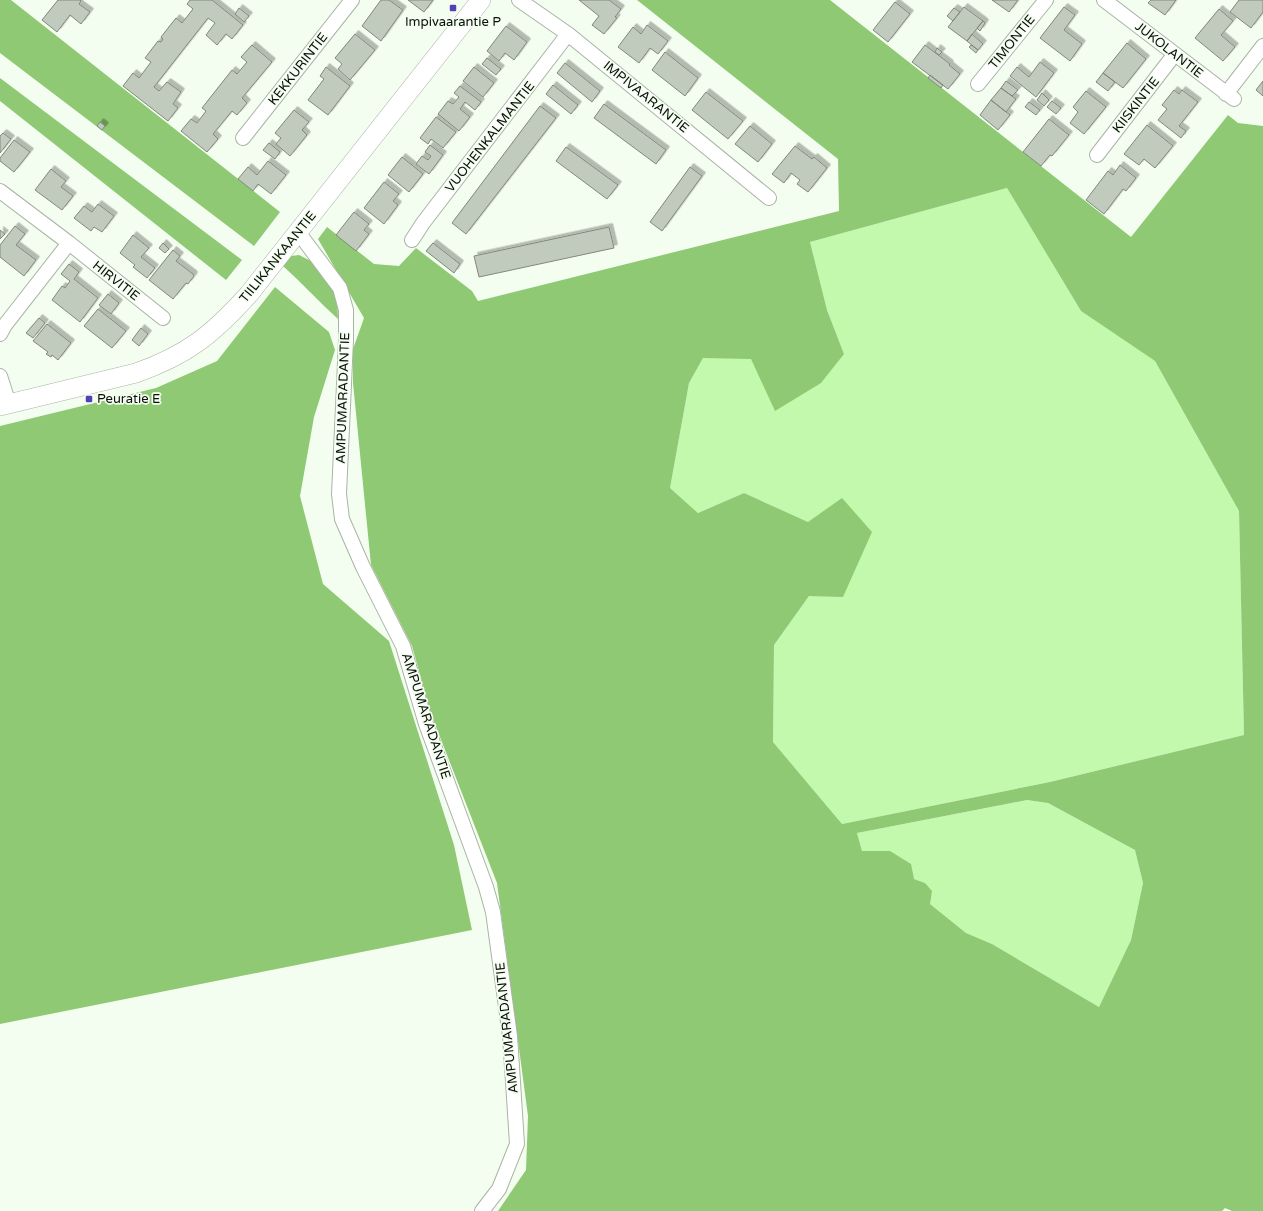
<svg xmlns="http://www.w3.org/2000/svg" width="1263" height="1211" font-family="'Varela Round',sans-serif">
<style>
.green{fill:#c3f9ac}
.forest{fill:#8fc974;fill-rule:evenodd}
.building{fill:#c1cbbd;stroke:#80887c;filter:url(#shadow)}
.lines{fill:none;stroke-linecap:round;stroke-linejoin:round}
.street-casing{stroke:#aab3a6;stroke-width:16}
.secondary-casing{stroke:#aab3a6;stroke-width:20}
.street{stroke:#fff;stroke-width:14}
.secondary{stroke:#fff;stroke-width:19}
.poi-dot{fill:#5240b7;stroke:#f4fef0;stroke-width:1.5}
.labels{text-anchor:middle;dominant-baseline:central;stroke-width:3.5;stroke-linejoin:round;paint-order:stroke}
.poi-label{font-size:13px;fill:#0b0e09;stroke:#f4fef0}
.street-label{font-size:13px;fill:#0b0e09;stroke:#f4fef0}
</style>
<defs>
<filter id="shadow"><feDropShadow dx="3.5" dy="-3.5" stdDeviation="0" flood-color="#0004"/></filter>
</defs>
<rect width="100%" height="100%" fill="#f4fef0"/>
<path class="green" d="M 1007,188 L 1081,311 L 1155,361 L 1239,511 L 1244,735 L 1050,782 L 842,824 L 773,742 L 774,645 L 809,596 L 808,522 L 744,493 L 698,513 L 670,488 L 689,383 L 703,358 L 751,358 L 844,354 L 827,310 L 810,242 Z
M 1027,800 L 1048,803 L 1135,850 L 1143,883 L 1131,940 L 1099,1007 L 992,944 L 966,933 L 930,904 L 925,883 L 914,879 L 890,851 L 862,851 L 857,833 Z"/>
<path class="forest" d="M 0,0 L 11,0 L 280,212 L 254,246 L 0,53 Z
M 637,0 L 830,0 L 1131,237 L 1228,115 L 1238,123 L 1263,126 L 1263,1211 L 1232,1211 L 1225,1208 L 1222,1211 L 498,1211 L 526,1170 L 528,1116 L 497,883 L 431,714 L 412,646 L 371,565 L 353,383 L 353,349 L 364,318 L 318,239 L 327,227 L 374,264 L 399,266 L 416,248 L 472,291 L 478,301 L 839,211 L 838,159 ZM 1007,188 L 1081,311 L 1155,361 L 1239,511 L 1244,735 L 1050,782 L 842,824 L 773,742 L 774,645 L 809,596 L 843,597 L 872,532 L 842,498 L 808,522 L 744,493 L 698,513 L 670,488 L 689,383 L 703,358 L 751,359 L 775,411 L 821,383 L 844,354 L 827,310 L 810,242 ZM 1027,800 L 1048,803 L 1135,850 L 1143,883 L 1131,940 L 1099,1007 L 992,944 L 966,933 L 930,904 L 932,891 L 925,883 L 914,879 L 911,864 L 890,851 L 862,851 L 857,833 Z
M 0,78 L 242,260 L 226,280 L 0,101 Z
M 299,255 L 311,261 L 337,292 L 338,319 C 319,302 302,283 283,266 L 291,256 Z
M 275,287 L 329,332 L 335,350 L 314,417 L 300,496 L 323,584 L 389,641 L 454,845 L 472,930 L 0,1024 L 0,426 L 156,388 L 217,361 Z"/>
<path class="building" d="M 58,0 L 80,0 L 81,1 L 79,4 L 90,12 L 81,24 L 70,15 L 57,32 L 42,20 Z
M 190,0 L 212,0 L 243,25 L 232,39 L 226,34 L 217,45 L 206,35 L 215,23 L 208,18 L 154,87 L 159,91 L 167,82 L 181,92 L 173,104 L 178,108 L 168,121 L 123,86 L 133,73 L 139,78 L 151,62 L 145,58 L 158,41 L 161,42 L 163,39 L 161,37 L 176,18 L 182,23 L 193,9 L 187,4 Z
M 381,0 L 389,0 L 403,10 L 381,41 L 362,26 Z
M 408,0 L 433,0 L 424,12 Z
M 579,0 L 609,0 L 621,9 L 615,17 L 617,18 L 604,34 L 592,25 L 599,16 Z
M 992,0 L 1018,0 L 1009,12 Z
M 1151,0 L 1176,0 L 1165,15 L 1148,3 Z
M 1239,0 L 1263,0 L 1263,12 L 1251,28 L 1230,12 Z
M 895,2 L 910,14 L 888,42 L 873,30 Z
M 964,7 L 983,21 L 967,41 L 948,27 Z
M 1064,7 L 1075,15 L 1064,30 L 1082,44 L 1070,61 L 1040,38 Z
M 239,8 L 249,16 L 244,22 L 235,14 Z
M 954,8 L 960,12 L 953,21 L 947,16 Z
M 1219,9 L 1233,21 L 1221,35 L 1235,47 L 1223,61 L 1195,38 Z
M 983,21 L 985,23 L 980,31 L 977,28 Z
M 647,25 L 668,41 L 658,54 L 650,48 L 639,63 L 618,47 L 633,27 L 641,34 Z
M 506,26 L 527,42 L 514,60 L 505,53 L 499,61 L 487,51 Z
M 355,34 L 375,50 L 350,80 L 338,69 L 342,64 L 335,58 Z
M 972,34 L 983,44 L 978,50 L 967,41 Z
M 1127,43 L 1146,59 L 1123,88 L 1103,73 Z
M 252,45 L 272,62 L 242,98 L 247,103 L 237,115 L 232,111 L 213,134 L 218,139 L 207,152 L 181,131 L 191,119 L 197,123 L 206,111 L 202,108 L 232,70 L 237,74 L 247,62 L 241,57 Z
M 925,45 L 950,64 L 949,65 L 960,74 L 948,89 L 912,62 Z
M 971,45 L 978,50 L 976,53 L 969,47 Z
M 937,48 L 942,52 L 939,55 L 935,52 Z
M 665,52 L 698,78 L 685,96 L 652,70 Z
M 487,58 L 501,69 L 496,75 L 482,64 Z
M 1040,62 L 1054,73 L 1036,97 L 1010,76 L 1017,67 L 1029,77 Z
M 565,63 L 600,91 L 592,102 L 557,73 Z
M 326,67 L 350,86 L 328,115 L 308,100 L 324,79 L 320,76 Z
M 474,67 L 494,83 L 483,97 L 463,81 Z
M 1103,73 L 1115,82 L 1108,91 L 1096,82 Z
M 930,75 L 943,85 L 941,88 L 928,78 Z
M 1006,81 L 1018,90 L 1012,96 L 1001,88 Z
M 1263,81 L 1263,96 L 1256,90 Z
M 553,85 L 578,105 L 571,114 L 546,94 Z
M 460,86 L 481,102 L 475,110 L 465,102 L 460,109 L 470,117 L 459,131 L 438,114 L 448,101 L 453,104 L 459,97 L 454,93 Z
M 1001,88 L 1016,99 L 1006,112 L 991,100 Z
M 1174,90 L 1179,94 L 1182,90 L 1198,102 L 1179,126 L 1186,131 L 1181,138 L 1158,120 L 1167,109 L 1162,105 Z
M 1086,91 L 1106,107 L 1084,134 L 1070,123 L 1078,112 L 1073,107 Z
M 706,92 L 743,121 L 728,139 L 692,110 Z
M 1042,93 L 1049,100 L 1044,106 L 1037,100 Z
M 991,100 L 1010,115 L 998,130 L 980,115 Z
M 1052,101 L 1061,108 L 1056,114 L 1047,107 Z
M 1029,102 L 1040,110 L 1036,115 L 1025,107 Z
M 604,104 L 666,150 L 656,164 L 594,118 Z
M 540,106 L 556,118 L 466,234 L 452,223 Z
M 294,110 L 309,122 L 302,130 L 307,135 L 290,156 L 276,144 L 281,138 L 275,133 Z
M 436,117 L 456,132 L 443,148 L 431,139 L 428,144 L 420,138 Z
M 1049,119 L 1069,135 L 1052,156 L 1050,155 L 1041,166 L 1023,152 Z
M 100,122 L 105,126 L 102,130 L 97,126 Z
M 1147,125 L 1173,146 L 1155,168 L 1144,159 L 1139,165 L 1124,154 Z
M 750,126 L 772,144 L 758,162 L 735,144 Z
M 3,133 L 11,139 L 0,153 L 0,136 Z
M 14,140 L 30,152 L 14,172 L 0,161 L 0,158 Z
M 269,143 L 280,152 L 275,159 L 263,150 Z
M 430,145 L 443,155 L 429,174 L 416,164 L 422,156 L 428,160 L 431,156 L 425,152 Z
M 795,146 L 812,159 L 814,157 L 827,168 L 808,192 L 797,184 L 800,180 L 791,173 L 784,183 L 772,174 Z
M 566,147 L 618,185 L 607,199 L 556,161 Z
M 402,157 L 423,174 L 409,192 L 388,175 Z
M 268,161 L 286,175 L 271,194 L 258,184 L 253,191 L 238,179 L 248,167 L 257,175 Z
M 1120,165 L 1136,178 L 1126,191 L 1123,189 L 1104,214 L 1086,200 L 1108,171 L 1113,175 Z
M 690,167 L 702,176 L 662,231 L 650,222 Z
M 51,169 L 66,181 L 61,187 L 73,196 L 62,210 L 35,190 Z
M 384,182 L 399,194 L 393,201 L 398,205 L 384,224 L 364,208 Z
M 98,204 L 114,216 L 102,232 L 94,227 L 91,231 L 74,218 L 84,206 L 92,212 Z
M 354,212 L 369,224 L 364,230 L 369,234 L 356,251 L 336,235 Z
M 15,226 L 25,234 L 16,245 L 36,260 L 24,276 L 0,257 L 0,245 Z
M 609,227 L 614,248 L 479,277 L 474,256 Z
M 0,230 L 5,234 L 0,239 Z
M 133,235 L 149,248 L 141,257 L 155,268 L 147,278 L 133,267 L 135,265 L 120,253 Z
M 163,243 L 169,249 L 165,253 L 159,248 Z
M 433,243 L 460,264 L 454,273 L 426,251 Z
M 173,250 L 180,256 L 176,261 L 193,274 L 194,276 L 188,284 L 186,283 L 173,299 L 149,280 Z
M 69,264 L 79,272 L 74,279 L 98,298 L 80,322 L 52,300 L 62,286 L 65,288 L 70,281 L 61,274 Z
M 108,294 L 119,303 L 111,314 L 99,305 Z
M 98,309 L 126,331 L 112,348 L 84,326 Z
M 39,318 L 45,323 L 33,338 L 26,333 Z
M 47,324 L 71,343 L 58,360 L 52,355 L 51,357 L 46,354 L 48,352 L 33,341 Z
M 141,328 L 148,334 L 139,346 L 132,340 Z"/>
<g class="lines">
<g class="street-casing">
<path id="street" d="M 519,0 L 568,34 L 769,198
M 1104,0 L 1234,99
M 978,84 L 1046,0
M 1226,94 L 1263,46
M 243,138 L 352,0
M 1097,155 L 1174,55
M 0,191 L 69,243 L 5,325 L 0,334
M 298,232 L 340,288 L 346,310 L 346,340 L 339,494 L 342,519 L 363,567 L 403,646 L 426,724 L 486,887 L 493,912 L 510,1036 L 517,1144 L 499,1189 L 482,1211
M 412,240 L 423,223 L 568,34
M 69,243 L 163,318
M 0,376 L 9,404"/>
</g>
<g class="secondary-casing">
<path id="secondary" d="M 0,406 L 136,373 C 187,355 212,335 249,294 L 481,0"/>
</g>
<use href="#street" class="street"/>
<use href="#secondary" class="secondary"/>
</g>
<g class="poi-dot">
<rect x="449" y="4" width="8" height="8" rx="2"/>
<rect x="85" y="395" width="8" height="8" rx="2"/>
</g>
<g class="labels">
<g class="poi-label">
<text x="453" y="22">Impivaarantie P</text>
<text x="97" y="399" text-anchor="start">Peuratie E</text>
</g>
<g class="street-label">
<text transform="translate(1012 42) rotate(-51)">TIMONTIE</text>
<text transform="translate(1169 50) rotate(38)">JUKOLANTIE</text>
<text transform="translate(298 69) rotate(-52)">KEKKURINTIE</text>
<text transform="translate(646 97) rotate(39)">IMPIVAARANTIE</text>
<text transform="translate(1136 105) rotate(-52)">KIISKINTIE</text>
<text transform="translate(490 137) rotate(-52)">VUOHENKALMANTIE</text>
<text transform="translate(278 257) rotate(-51)">TIILIKANKAANTIE</text>
<text transform="translate(116 281) rotate(38)">HIRVITIE</text>
<text transform="translate(343 398) rotate(-88)">AMPUMARADANTIE</text>
<text transform="translate(426 716) rotate(72)">AMPUMARADANTIE</text>
<text transform="translate(507 1028) rotate(-96)">AMPUMARADANTIE</text>
</g>
</g>
</svg>
